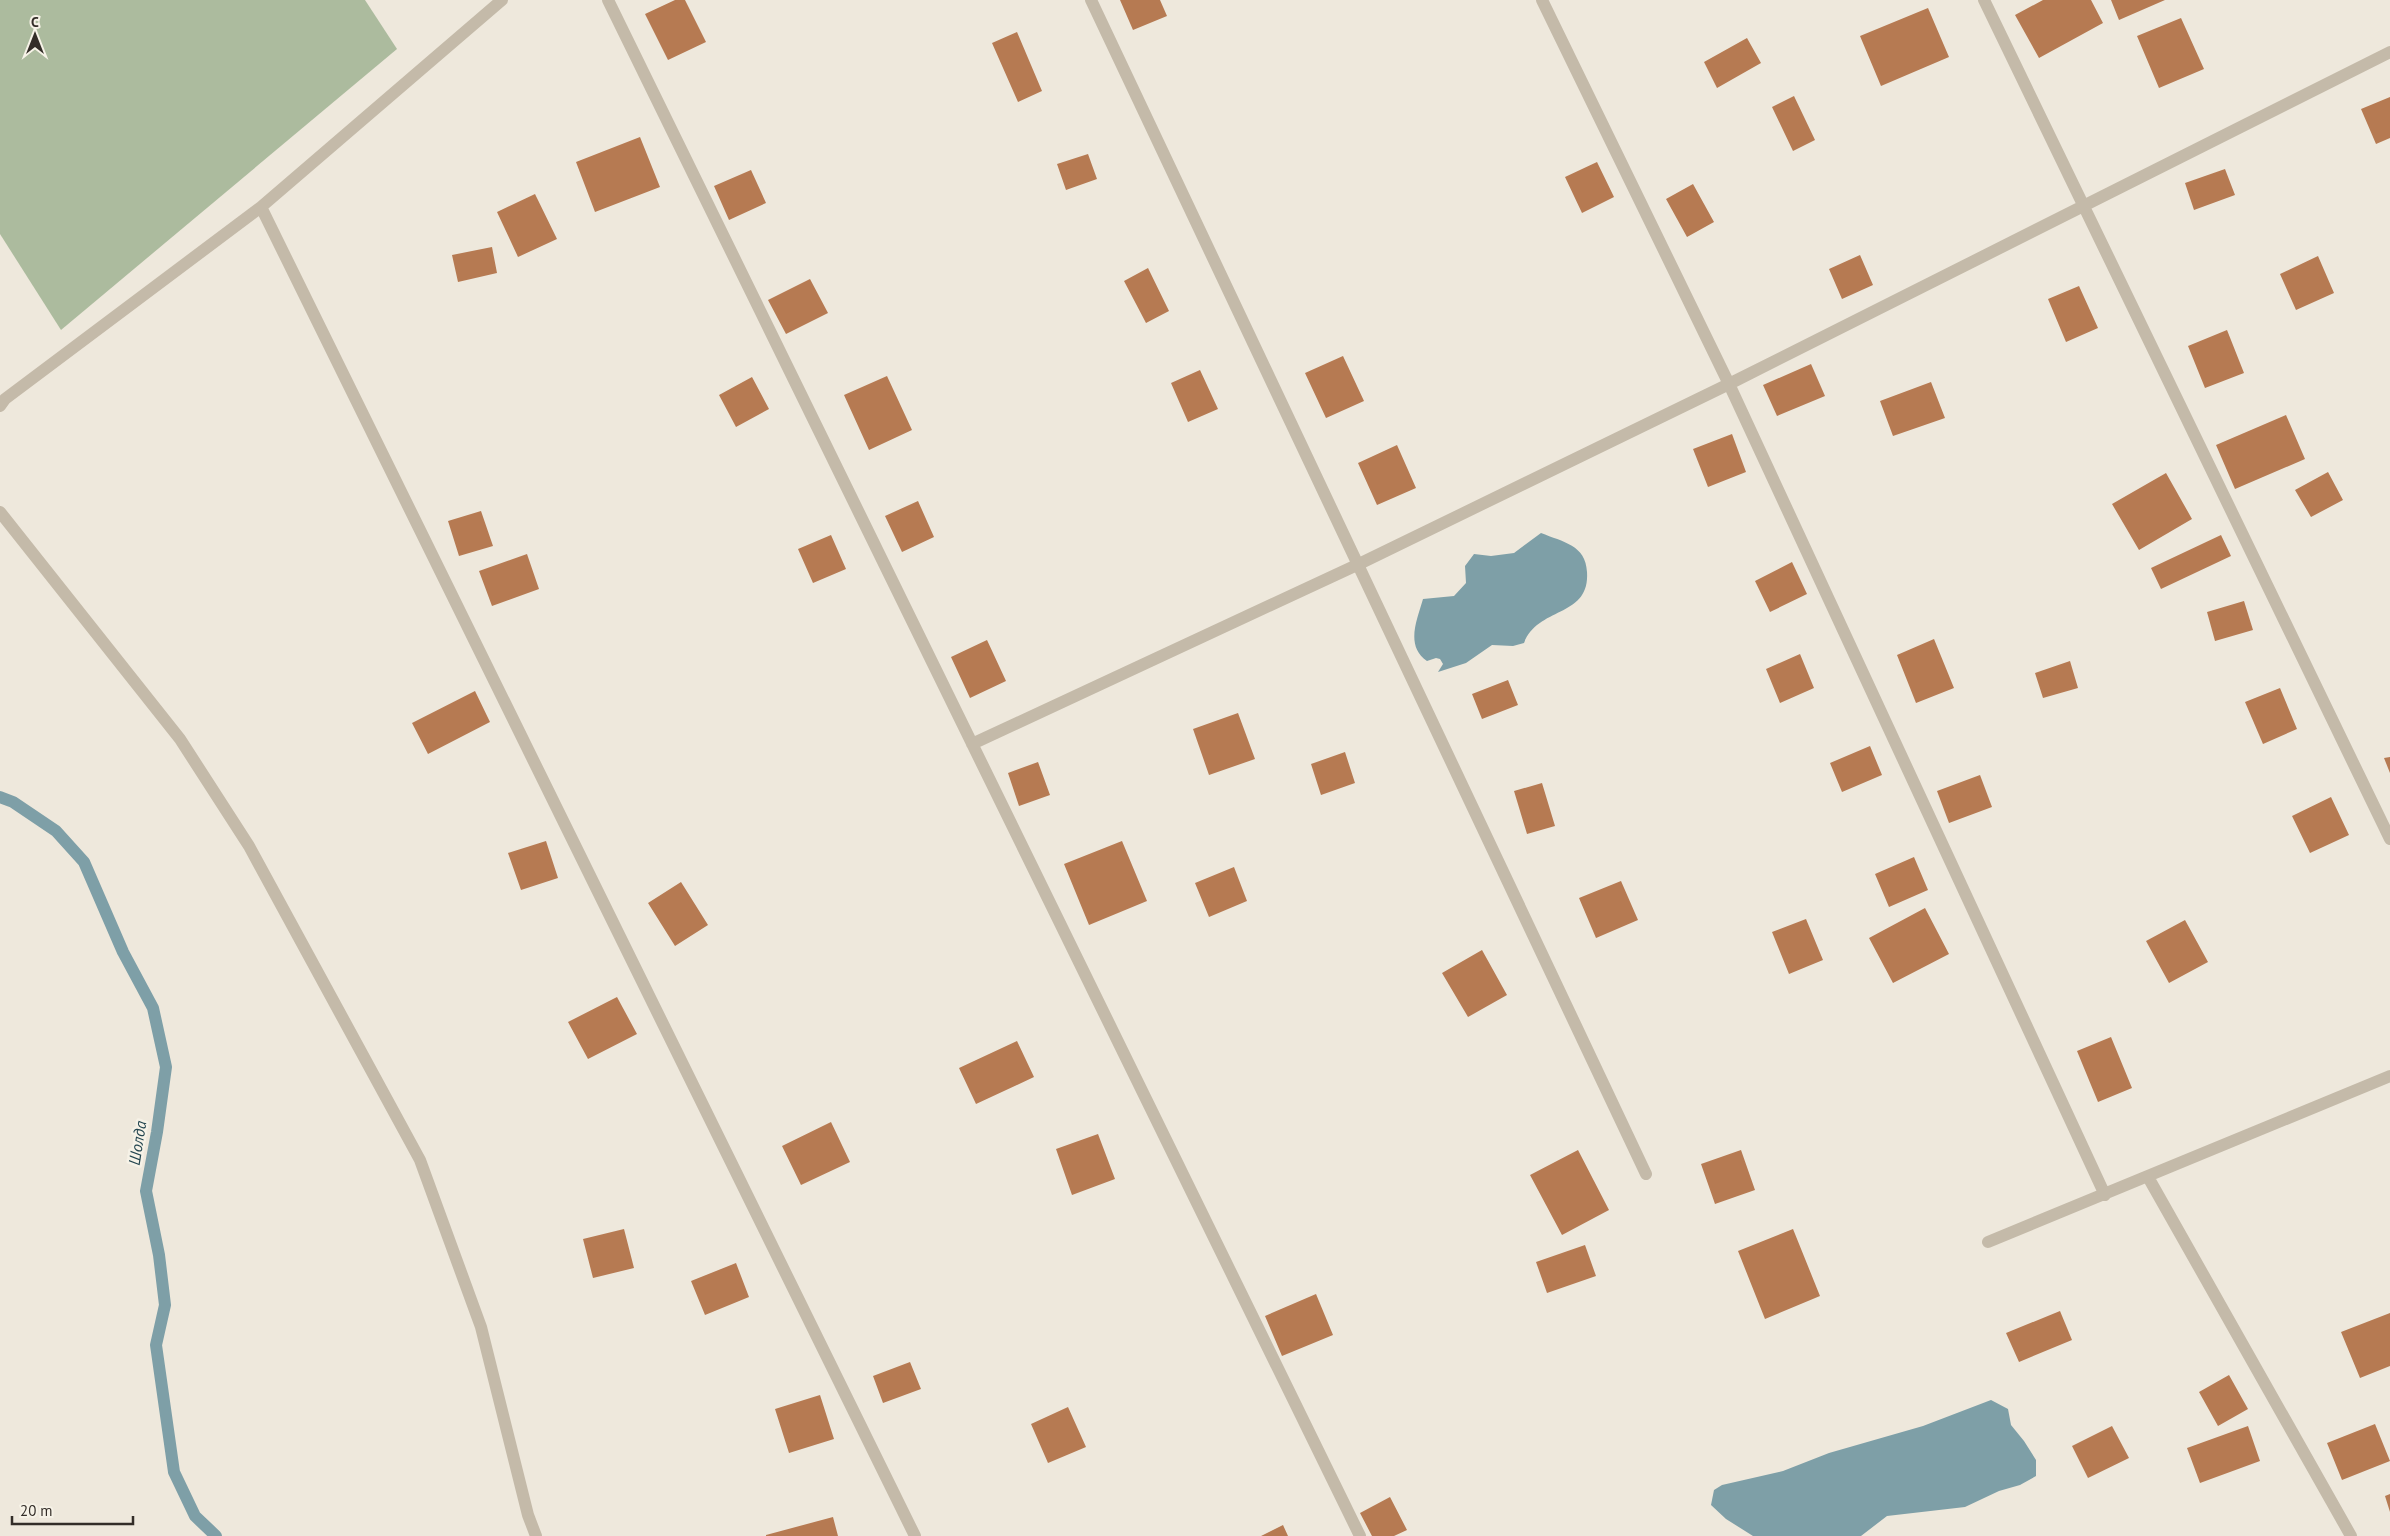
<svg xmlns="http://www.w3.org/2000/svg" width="2390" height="1536" font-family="'PT Sans',sans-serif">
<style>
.green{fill:#acbb9e}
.water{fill:#7e9fa7}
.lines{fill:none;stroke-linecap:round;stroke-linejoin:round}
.stream{stroke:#7e9fa7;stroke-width:12}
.building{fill:#b67a52}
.minor{stroke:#c4baa9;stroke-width:12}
.labels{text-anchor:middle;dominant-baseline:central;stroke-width:5;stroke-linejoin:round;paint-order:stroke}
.water-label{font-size:16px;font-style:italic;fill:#23454f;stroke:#f6f2e7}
</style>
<rect width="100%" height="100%" fill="#eee8dc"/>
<path class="green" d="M 0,0 L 365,0 L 397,49 L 61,330 L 0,234 Z"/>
<path class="water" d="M 1541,533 C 1563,542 1586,545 1587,572 C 1590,618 1538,606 1524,643 L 1513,646 L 1492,645 L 1466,663 L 1438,672 L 1443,664 L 1440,659 L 1436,658 L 1427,661 C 1405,646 1417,620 1423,599 L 1454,596 L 1466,583 L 1465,566 L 1474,554 L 1491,556 L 1514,553 Z
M 1991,1400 L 2008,1409 L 2011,1425 L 2024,1441 L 2036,1460 L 2036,1476 L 2020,1485 L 1999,1491 L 1965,1507 L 1887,1516 L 1861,1536 L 1753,1536 L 1726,1519 L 1711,1505 L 1714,1490 L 1722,1485 L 1783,1471 L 1829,1453 L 1923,1426 Z"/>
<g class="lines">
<path class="stream" d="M 0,797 L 13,802 L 56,831 L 84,862 L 123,952 L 153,1008 L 166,1067 L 157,1132 L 146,1191 L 159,1255 L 165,1305 L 156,1345 L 174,1472 L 195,1516 L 216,1536"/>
</g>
<path class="building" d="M 675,0 L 685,0 L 706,42 L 668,60 L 645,14 Z
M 1120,0 L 1160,0 L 1167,16 L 1133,30 Z
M 2043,0 L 2091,0 L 2103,23 L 2039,58 L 2015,15 Z
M 2111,0 L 2165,0 L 2119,20 Z
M 1928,8 L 1949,57 L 1881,86 L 1860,36 Z
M 2181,18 L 2204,69 L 2159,88 L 2137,36 Z
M 1017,32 L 1042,91 L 1018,102 L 992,43 Z
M 1747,38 L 1761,63 L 1717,88 L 1704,62 Z
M 1794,96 L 1815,140 L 1793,151 L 1772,107 Z
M 2390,97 L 2390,138 L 2376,144 L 2361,109 Z
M 640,137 L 660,187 L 595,212 L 576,162 Z
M 1088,154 L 1097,179 L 1066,190 L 1057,164 Z
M 1597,162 L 1614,197 L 1582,213 L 1565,177 Z
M 2225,169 L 2235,195 L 2194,210 L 2185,183 Z
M 751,170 L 766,203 L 729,220 L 714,186 Z
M 1693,184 L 1714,222 L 1687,237 L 1666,199 Z
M 535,194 L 557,239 L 518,257 L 497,212 Z
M 492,247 L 497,273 L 458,282 L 452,255 Z
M 1860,255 L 1873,285 L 1842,299 L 1829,269 Z
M 2318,256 L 2334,293 L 2296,310 L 2280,274 Z
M 1148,268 L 1169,311 L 1146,323 L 1124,281 Z
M 810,279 L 828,313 L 786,334 L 768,300 Z
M 2079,286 L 2098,328 L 2066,342 L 2048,299 Z
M 2227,330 L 2244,373 L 2205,388 L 2188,346 Z
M 1343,356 L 1364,401 L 1326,418 L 1305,373 Z
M 1811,364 L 1825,396 L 1777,416 L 1763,385 Z
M 1200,370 L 1218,409 L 1188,422 L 1171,383 Z
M 887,376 L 912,430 L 869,450 L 844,395 Z
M 752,377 L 769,409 L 736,427 L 719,395 Z
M 1931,382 L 1945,418 L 1893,436 L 1880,401 Z
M 2286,415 L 2305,459 L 2235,489 L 2216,445 Z
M 1732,434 L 1746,472 L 1708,487 L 1693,449 Z
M 1397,445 L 1416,488 L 1377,505 L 1358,463 Z
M 2328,472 L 2343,500 L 2311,517 L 2295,490 Z
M 2166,473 L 2192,519 L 2139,550 L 2112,504 Z
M 918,501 L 934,537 L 902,552 L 885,516 Z
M 481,511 L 493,546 L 459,556 L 448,521 Z
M 831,535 L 846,569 L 813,583 L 798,549 Z
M 2221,535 L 2231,556 L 2161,589 L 2151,568 Z
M 527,554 L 539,589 L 492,606 L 479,571 Z
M 1792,562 L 1807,594 L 1770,612 L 1755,581 Z
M 2244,601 L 2253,630 L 2215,641 L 2207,612 Z
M 1934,639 L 1954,688 L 1916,703 L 1897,655 Z
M 987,640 L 1006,681 L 970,698 L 951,657 Z
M 1800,654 L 1814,688 L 1780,703 L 1766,669 Z
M 2070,661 L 2078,688 L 2043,698 L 2035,673 Z
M 1508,680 L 1518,705 L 1482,719 L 1472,694 Z
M 2280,688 L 2297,729 L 2263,744 L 2245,702 Z
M 475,691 L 490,722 L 428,754 L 412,723 Z
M 1238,713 L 1255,759 L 1209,775 L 1193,729 Z
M 1870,746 L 1882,775 L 1842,792 L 1830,763 Z
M 1345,752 L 1355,783 L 1321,795 L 1311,764 Z
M 2390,757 L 2390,773 L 2384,758 Z
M 1038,762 L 1050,795 L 1019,806 L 1008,773 Z
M 1980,775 L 1992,807 L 1949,823 L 1937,791 Z
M 1542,783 L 1555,826 L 1527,834 L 1514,791 Z
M 2331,797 L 2349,835 L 2310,853 L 2292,816 Z
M 546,841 L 558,878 L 521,890 L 508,853 Z
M 1122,841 L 1147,901 L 1089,925 L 1064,864 Z
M 1914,857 L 1928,890 L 1889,907 L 1875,874 Z
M 1234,867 L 1247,901 L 1209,917 L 1195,883 Z
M 1621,881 L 1638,920 L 1596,938 L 1579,898 Z
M 681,882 L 708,925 L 675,946 L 648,903 Z
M 1925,908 L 1949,954 L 1893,983 L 1869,938 Z
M 1806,919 L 1823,960 L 1789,974 L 1772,932 Z
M 2185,920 L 2208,962 L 2169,983 L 2146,941 Z
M 1482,950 L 1507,995 L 1468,1017 L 1442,973 Z
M 617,997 L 637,1034 L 588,1059 L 568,1022 Z
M 2111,1037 L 2132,1088 L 2098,1102 L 2077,1051 Z
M 1017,1041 L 1034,1077 L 976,1104 L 959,1068 Z
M 831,1122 L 850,1162 L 801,1185 L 782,1146 Z
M 1098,1134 L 1115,1179 L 1072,1195 L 1056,1149 Z
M 1578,1150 L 1609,1210 L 1562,1235 L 1530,1175 Z
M 1741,1150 L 1755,1190 L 1715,1204 L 1701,1164 Z
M 624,1229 L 634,1268 L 593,1278 L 583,1239 Z
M 1793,1229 L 1820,1296 L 1765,1319 L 1738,1251 Z
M 1585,1245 L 1596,1276 L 1547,1293 L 1536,1262 Z
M 736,1263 L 749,1297 L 705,1315 L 691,1281 Z
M 1316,1294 L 1333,1335 L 1282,1356 L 1265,1316 Z
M 2060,1311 L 2072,1340 L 2019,1362 L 2006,1333 Z
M 2390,1313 L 2390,1366 L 2360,1378 L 2341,1332 Z
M 910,1362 L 921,1389 L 883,1403 L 873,1376 Z
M 2229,1375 L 2248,1409 L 2218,1426 L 2199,1392 Z
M 820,1395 L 834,1439 L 789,1453 L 775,1409 Z
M 1068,1407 L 1086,1447 L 1048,1463 L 1031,1424 Z
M 2375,1424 L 2390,1461 L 2342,1480 L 2327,1443 Z
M 2112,1426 L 2129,1458 L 2088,1478 L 2072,1446 Z
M 2248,1426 L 2260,1461 L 2200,1483 L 2187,1448 Z
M 2390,1494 L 2390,1512 L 2385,1496 Z
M 1390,1497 L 1407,1530 L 1394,1536 L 1372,1536 L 1360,1513 Z
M 833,1517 L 838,1536 L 766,1536 L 766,1535 Z
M 1283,1525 L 1288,1536 L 1261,1536 Z"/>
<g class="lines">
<path class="minor" d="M 608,0 L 1360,1536
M 1091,0 L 1646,1174
M 1542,0 L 1729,384 L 2105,1195
M 1984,0 L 2390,839
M 261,207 L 915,1536
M 0,406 L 5,399 L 261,207 L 502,0
M 0,512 L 180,739 L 249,846 L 420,1160 L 481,1327 L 528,1515 L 536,1536
M 972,744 L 1359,564 L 1729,384 L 2390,52
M 2148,1177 L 2351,1536
M 1988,1242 L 2390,1076"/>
</g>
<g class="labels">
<g class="water-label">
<text transform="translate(137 1143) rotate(-81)">Шолда</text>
</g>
</g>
<g transform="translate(35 35)" stroke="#f6f2e7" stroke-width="4" paint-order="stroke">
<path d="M0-4L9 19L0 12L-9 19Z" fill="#332d28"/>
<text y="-8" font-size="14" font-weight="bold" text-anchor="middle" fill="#332d28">С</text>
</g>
<path d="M12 1516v8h121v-8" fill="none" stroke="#332d28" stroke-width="2.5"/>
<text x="20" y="1516" font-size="15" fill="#332d28" stroke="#f6f2e7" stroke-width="4" paint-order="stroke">20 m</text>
</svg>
